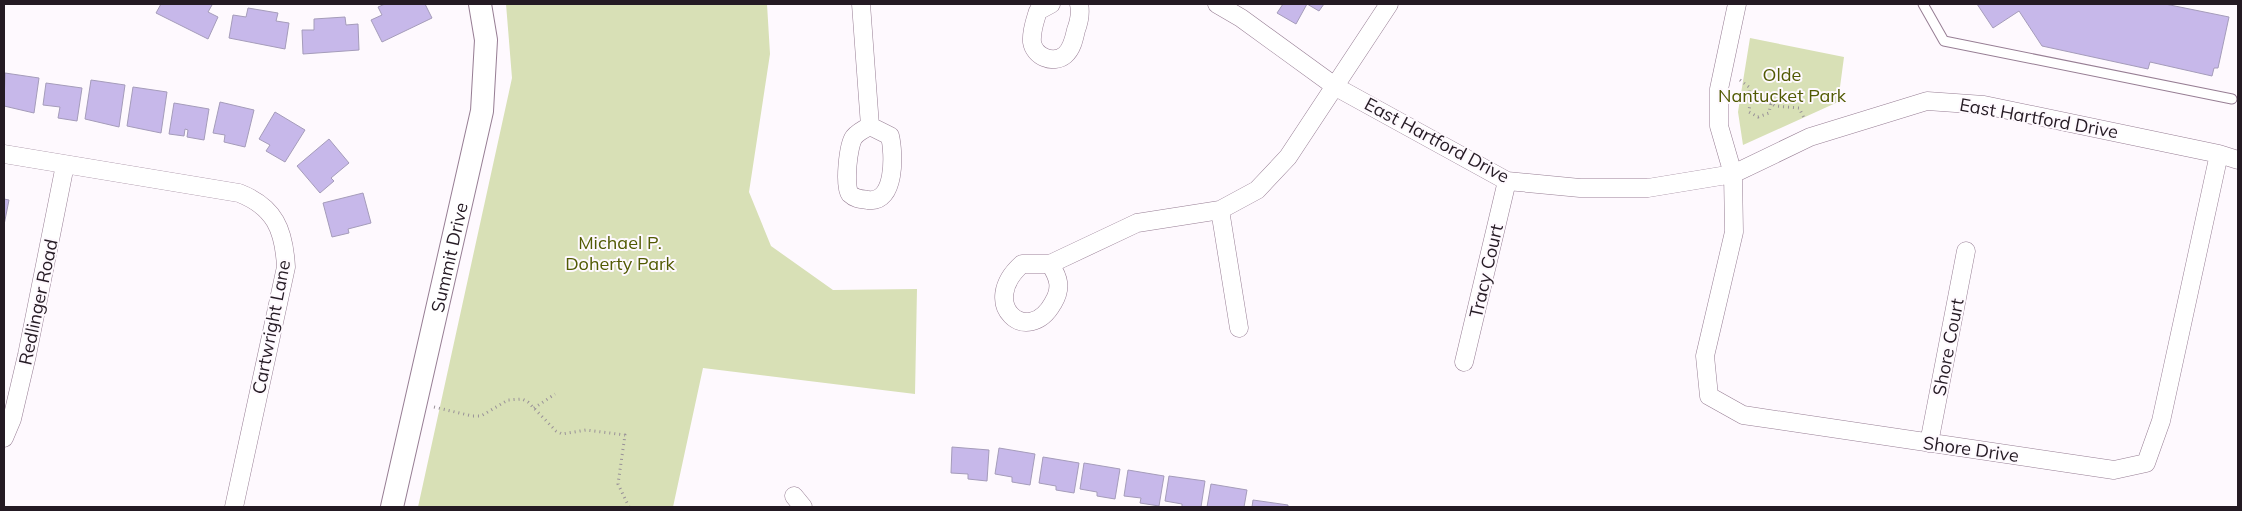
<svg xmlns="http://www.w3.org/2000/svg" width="2242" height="511" font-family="Mulish,sans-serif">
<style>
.green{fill:#d8e0b6}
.building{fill:#c7b8ea;stroke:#a59cba}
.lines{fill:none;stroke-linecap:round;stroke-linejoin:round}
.service-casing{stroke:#977e94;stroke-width:11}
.minor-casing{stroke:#977e94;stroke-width:19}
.tertiary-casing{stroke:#977e94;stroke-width:24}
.path{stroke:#999198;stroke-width:3;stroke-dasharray:1 4;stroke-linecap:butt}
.service{stroke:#fff;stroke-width:9}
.minor{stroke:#fff;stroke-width:18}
.tertiary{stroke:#fff;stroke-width:22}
.labels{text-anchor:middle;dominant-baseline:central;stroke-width:4;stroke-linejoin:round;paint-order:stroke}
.park-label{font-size:18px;fill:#515a03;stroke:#fef9fe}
.street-label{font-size:18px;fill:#241a23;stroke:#fef9fe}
</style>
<rect width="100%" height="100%" fill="#fef9fe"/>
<path class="green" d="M 506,4 L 767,4 L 770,54 L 749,192 L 771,246 L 833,290 L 917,289 L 915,394 L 703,368 L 673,507 L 418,507 L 512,78 Z
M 1750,38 L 1844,57 L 1838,102 L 1743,145 L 1738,112 Z"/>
<path class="building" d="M 161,4 L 209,4 L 212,5 L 208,12 L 218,17 L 208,39 L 156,13 Z
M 385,4 L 425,4 L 432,18 L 382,42 L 371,20 L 382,15 L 378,7 Z
M 1283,4 L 1324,4 L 1319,11 L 1307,4 L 1296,24 L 1277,13 Z
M 1977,4 L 2165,4 L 2229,17 L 2218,68 L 2214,68 L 2212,76 L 2150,62 L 2148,69 L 2042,46 L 2019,11 L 1993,28 Z
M 248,8 L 278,13 L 276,21 L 289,23 L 285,49 L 229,38 L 233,15 L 246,17 Z
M 345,17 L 346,25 L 358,24 L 359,50 L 303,54 L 302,30 L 314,30 L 314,19 Z
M 5,73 L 39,78 L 34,113 L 4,106 Z
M 91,80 L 125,85 L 119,127 L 85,119 Z
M 46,83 L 82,88 L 77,121 L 58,118 L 60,107 L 43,105 Z
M 133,87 L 167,92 L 161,133 L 127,126 Z
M 220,102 L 254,110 L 245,147 L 224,142 L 225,135 L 213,133 Z
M 174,103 L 209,109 L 204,140 L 187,137 L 188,130 L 185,129 L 184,136 L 169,134 Z
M 275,112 L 305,130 L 285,162 L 266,151 L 270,145 L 259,139 Z
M 329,139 L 349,163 L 331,178 L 334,181 L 320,193 L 297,166 Z
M 363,193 L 371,223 L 348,229 L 349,233 L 332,237 L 323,203 Z
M 4,199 L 9,200 L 4,225 Z
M 952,447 L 989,450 L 987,481 L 968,479 L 968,474 L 951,473 Z
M 999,448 L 1035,454 L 1030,485 L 1012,482 L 1012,477 L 995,474 Z
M 1043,457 L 1079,463 L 1074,493 L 1056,490 L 1056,486 L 1039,483 Z
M 1084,463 L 1120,469 L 1115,499 L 1097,496 L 1097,492 L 1080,489 Z
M 1128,470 L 1164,476 L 1159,506 L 1140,503 L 1141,498 L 1124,496 Z
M 1169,476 L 1205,481 L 1201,507 L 1182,507 L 1182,504 L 1165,501 Z
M 1211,484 L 1247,490 L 1244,507 L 1207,507 Z
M 1253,500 L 1288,505 L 1288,507 L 1252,507 Z"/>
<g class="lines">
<g class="service-casing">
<path id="service" d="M 1923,4 L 1944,41 L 2232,99"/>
</g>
<g class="minor-casing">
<path id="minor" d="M 861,4 L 870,126
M 1051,4 L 1038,11 C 1035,21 1031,31 1032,42 C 1034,56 1053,65 1065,55 C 1072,49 1074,39 1076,30 C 1079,22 1081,13 1079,4
M 1217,4 L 1241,18 L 1336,87 L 1507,181 L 1580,188 L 1648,188 L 1733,174 L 1810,137 L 1927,101 L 1984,105 L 2219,154 L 2238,160
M 1737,4 L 1719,89 L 1719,126 L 1733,174 L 1734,232 L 1705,356 L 1709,396 L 1743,415 L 2114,470 L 2146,463 L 2161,421 L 2219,154
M 870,126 L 890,136 C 894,153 896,204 868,200 C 862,199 855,199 850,194 C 844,186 848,145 854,137 C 858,132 864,129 870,126 Z
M 4,154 L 239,193 C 275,207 284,230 286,267 L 234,507
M 1220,210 L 1239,328
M 1050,264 C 1059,278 1062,288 1053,303 C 1028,348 977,304 1022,264 L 1050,264 L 1137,223 L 1220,210 L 1257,190 L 1288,157 L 1389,4
M 1464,362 L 1507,181
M 4,438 L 12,419 L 27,355 L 65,165
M 1929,443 L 1966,251
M 794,496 L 803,507"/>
</g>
<g class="tertiary-casing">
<g id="tertiary">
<path id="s1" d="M 392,507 L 482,111 L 486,40 L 480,4"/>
</g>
</g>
<path class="path" d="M 1740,80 L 1749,87 L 1750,102
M 1771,103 L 1759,96 L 1750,102 L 1749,112 L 1758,117 L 1769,113 L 1771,103 L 1775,106 L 1799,108 L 1804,118
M 434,407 L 472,416 L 481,416 L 508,400 L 522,399 L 528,402 L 556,431 L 562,434 L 586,430 L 625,435 L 618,484 L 629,507
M 534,408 L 555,394"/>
<use href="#service" class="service"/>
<use href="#minor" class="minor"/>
<use href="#tertiary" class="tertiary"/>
</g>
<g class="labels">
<g class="park-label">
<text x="1782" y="74">Olde<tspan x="1782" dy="21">Nantucket Park</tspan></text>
<text x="620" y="242">Michael P.<tspan x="620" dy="21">Doherty Park</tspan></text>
</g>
<g class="street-label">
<text transform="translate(2039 118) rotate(10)">East Hartford Drive</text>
<text transform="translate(1437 140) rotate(28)">East Hartford Drive</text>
<text stroke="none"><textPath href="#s1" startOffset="256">Summit Drive</textPath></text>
<text transform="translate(1486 271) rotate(-77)">Tracy Court</text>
<text transform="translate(38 302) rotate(-78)">Redlinger Road</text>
<text transform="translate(271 327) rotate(-79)">Cartwright Lane</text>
<text transform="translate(1948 347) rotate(-79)">Shore Court</text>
<text transform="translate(1971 449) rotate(8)">Shore Drive</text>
</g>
</g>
<rect width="2242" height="511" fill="none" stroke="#241a23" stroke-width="10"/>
</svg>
